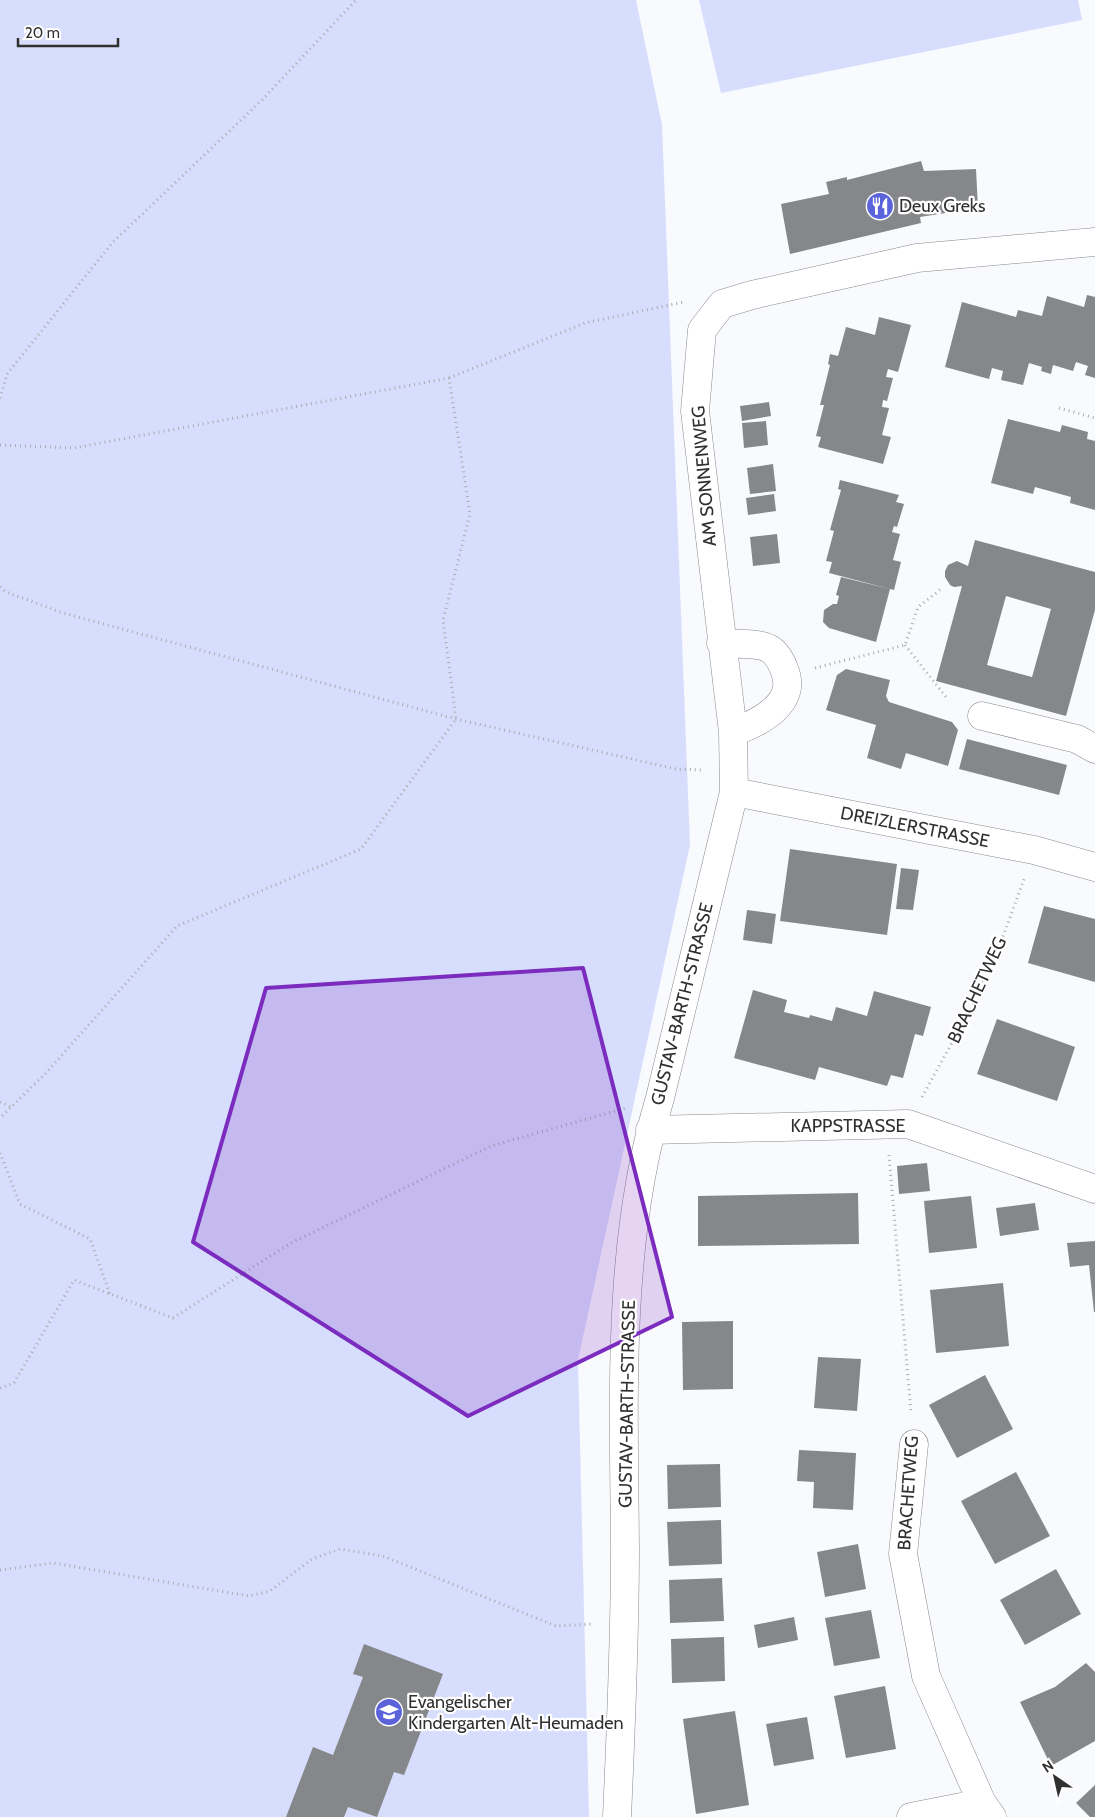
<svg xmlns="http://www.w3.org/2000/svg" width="1095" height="1817" font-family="Cabin,sans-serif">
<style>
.green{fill:#d7defd}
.building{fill:#86878a;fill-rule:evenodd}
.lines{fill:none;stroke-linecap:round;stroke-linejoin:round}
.minor-casing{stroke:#88898c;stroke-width:29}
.path{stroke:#ababae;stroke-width:3;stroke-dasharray:1 4;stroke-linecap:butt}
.minor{stroke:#fff;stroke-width:28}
.marked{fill:#7b2cbf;fill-opacity:0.2;stroke:#7b2cbf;stroke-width:4;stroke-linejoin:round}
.labels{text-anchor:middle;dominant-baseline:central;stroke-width:4.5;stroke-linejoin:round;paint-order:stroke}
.poi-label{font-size:18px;fill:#303031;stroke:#fff;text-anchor:start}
.street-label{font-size:18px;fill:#303031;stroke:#fff}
</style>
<rect width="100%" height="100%" fill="#f9fafe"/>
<path class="green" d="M 0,0 L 636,0 L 662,125 L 690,845 L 578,1360 L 589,1817 L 0,1817 Z
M 699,0 L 1078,0 L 1082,20 L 721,93 Z"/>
<path class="building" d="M 921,161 L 924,171 L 976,169 L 978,208 L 920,217 L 921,223 L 790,254 L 781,204 L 829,194 L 826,182 L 847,177 L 847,180 Z
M 1087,295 L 1095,297 L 1095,378 L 1085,375 L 1088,366 L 1076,362 L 1073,371 L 1053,365 L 1051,374 L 1041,371 L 1042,367 L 1029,363 L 1023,385 L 1001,380 L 1003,371 L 992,368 L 989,379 L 945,367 L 962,302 L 1016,317 L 1018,310 L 1042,316 L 1047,296 L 1084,307 Z
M 879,317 L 911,325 L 898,372 L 888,369 L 886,377 L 893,378 L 887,401 L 883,400 L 882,407 L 889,408 L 882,435 L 891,437 L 883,464 L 818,447 L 821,437 L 816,436 L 824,405 L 820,405 L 830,365 L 828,364 L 830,354 L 838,356 L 846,327 L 875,335 Z
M 769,402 L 771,416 L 742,421 L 740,406 Z
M 1008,419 L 1060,432 L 1062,425 L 1088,432 L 1087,439 L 1095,441 L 1095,510 L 1070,503 L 1071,497 L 1035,487 L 1033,494 L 991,483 Z
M 766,421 L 768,445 L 744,448 L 742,423 Z
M 773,464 L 776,491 L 750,494 L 747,468 Z
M 840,480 L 899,495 L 896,502 L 904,504 L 897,527 L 894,526 L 892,532 L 900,534 L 893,560 L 901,562 L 894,590 L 829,573 L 832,562 L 826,561 L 834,531 L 830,530 L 841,490 L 838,489 Z
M 774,494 L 776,511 L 748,515 L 746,498 Z
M 777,534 L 780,563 L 753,566 L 750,537 Z
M 975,540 L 1095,572 L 1095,610 L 1066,716 L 936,681 L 962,586 L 954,587 L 950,585 L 945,577 L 945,571 L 948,565 L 957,561 L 968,566 ZM 1006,596 L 1051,609 L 1032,677 L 987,665 Z
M 841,577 L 890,589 L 876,642 L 829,628 L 823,622 L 824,610 L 833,604 L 837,604 L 839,596 L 836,595 Z
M 846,669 L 890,680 L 886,696 L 889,702 L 952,722 L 958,730 L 948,766 L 906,753 L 901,769 L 867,758 L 876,725 L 826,710 L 837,675 Z
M 967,739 L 1067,765 L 1059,795 L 959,769 Z
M 790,849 L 897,864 L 887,935 L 780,921 Z
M 901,868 L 919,870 L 913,910 L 896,909 Z
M 1044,906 L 1095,919 L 1095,982 L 1028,963 Z
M 747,910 L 776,914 L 772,944 L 743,940 Z
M 753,990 L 787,1000 L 784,1012 L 809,1018 L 810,1015 L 832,1021 L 836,1007 L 867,1016 L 874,991 L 931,1007 L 923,1036 L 915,1034 L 903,1078 L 891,1075 L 887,1086 L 819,1067 L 815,1080 L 734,1058 Z
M 997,1019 L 1075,1047 L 1057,1101 L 977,1074 Z
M 927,1163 L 930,1191 L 899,1194 L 897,1166 Z
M 858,1193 L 859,1244 L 698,1246 L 698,1196 Z
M 971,1196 L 977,1248 L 929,1253 L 924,1201 Z
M 1035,1203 L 1039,1230 L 1000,1236 L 996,1208 Z
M 1095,1241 L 1095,1312 L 1094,1312 L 1089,1265 L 1070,1267 L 1067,1243 Z
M 1003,1283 L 1009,1346 L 936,1353 L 930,1290 Z
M 733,1321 L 733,1389 L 683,1390 L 682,1322 Z
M 818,1357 L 861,1359 L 857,1411 L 814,1408 Z
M 985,1375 L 1013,1429 L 957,1458 L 929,1405 Z
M 799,1450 L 856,1453 L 853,1510 L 813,1508 L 814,1482 L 797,1481 Z
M 720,1464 L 721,1507 L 668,1509 L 667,1465 Z
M 1016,1472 L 1050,1536 L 995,1564 L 961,1501 Z
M 721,1520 L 722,1564 L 669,1566 L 667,1522 Z
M 858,1544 L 866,1589 L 825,1597 L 817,1552 Z
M 1056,1569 L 1081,1614 L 1025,1645 L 1000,1600 Z
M 722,1578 L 724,1621 L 670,1623 L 669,1580 Z
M 871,1610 L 880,1658 L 834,1666 L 825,1618 Z
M 794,1617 L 798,1640 L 758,1648 L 754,1625 Z
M 724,1637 L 725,1681 L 672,1683 L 671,1639 Z
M 364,1644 L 443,1674 L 404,1775 L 394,1772 L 377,1817 L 348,1807 L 344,1817 L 286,1817 L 313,1747 L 333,1755 L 363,1677 L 353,1674 Z
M 1086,1663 L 1095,1672 L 1095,1741 L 1051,1766 L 1020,1702 L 1055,1687 Z
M 885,1686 L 896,1749 L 846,1758 L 834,1696 Z
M 735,1711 L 749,1805 L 696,1814 L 683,1719 Z
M 807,1717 L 814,1759 L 774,1766 L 766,1724 Z
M 1095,1785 L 1095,1817 L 1090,1817 L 1076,1803 Z"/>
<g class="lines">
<g class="minor-casing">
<path id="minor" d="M 721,643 C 732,644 759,643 768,648 C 776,652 781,661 784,669 C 799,703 759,723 733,732
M 982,716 L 1077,739 L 1095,749
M 734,792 L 1034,850 L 1095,867
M 650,1130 L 908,1124 L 1095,1189
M 914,1444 L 903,1554 L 926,1676 L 982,1803 L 992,1817
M 617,1817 C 621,1727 625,1638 625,1549 C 624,1399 616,1243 660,1098 L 734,792 L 733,732 L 695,411 L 702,330 L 722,304 L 752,295 L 917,258 L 1095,242
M 911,1817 L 982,1803"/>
</g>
<path class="path" d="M 449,378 L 585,323 L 684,302
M 0,398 L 7,374 L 113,242 L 262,100 L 356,0
M 1059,408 L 1095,418
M 0,445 L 74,448 L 449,378 L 470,514 L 443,620 L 456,719 L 361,849 L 177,926 L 45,1074 L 0,1118
M 0,587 L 6,592 L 63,613 L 456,719 L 676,769 L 702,770
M 905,645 L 946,697
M 815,668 L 905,645 L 918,607 L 941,589
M 922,1097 L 975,1001 L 1004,934 L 1024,879
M 0,1102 L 11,1107
M 0,1153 L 20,1204 L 90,1239 L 110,1294
M 889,1155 L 911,1413
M 0,1388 L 14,1383 L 74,1280 L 173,1318 L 291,1243 L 491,1146 L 626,1108
M 0,1570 L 53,1563 L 249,1596 L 270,1591 L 312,1559 L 340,1549 L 383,1556 L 556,1626 L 592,1624"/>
<use href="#minor" class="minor"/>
</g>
<path class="marked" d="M 583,968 L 672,1317 L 468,1416 L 193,1242 L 266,988 Z"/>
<defs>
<g id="restaurant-disc" transform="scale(1.4375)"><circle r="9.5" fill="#5b63db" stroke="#fff"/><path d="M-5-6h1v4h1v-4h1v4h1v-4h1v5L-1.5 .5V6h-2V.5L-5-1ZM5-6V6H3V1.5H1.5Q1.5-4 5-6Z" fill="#fff"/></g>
<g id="school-disc" transform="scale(1.4375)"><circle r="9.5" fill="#5b63db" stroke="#fff"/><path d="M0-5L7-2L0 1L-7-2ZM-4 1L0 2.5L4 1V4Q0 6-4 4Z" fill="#fff"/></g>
</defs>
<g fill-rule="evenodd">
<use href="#restaurant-disc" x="880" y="206"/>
<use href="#school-disc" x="389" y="1712"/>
</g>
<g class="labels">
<g class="poi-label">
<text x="899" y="206">Deux Greks</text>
<text x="408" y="1702">Evangelischer<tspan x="408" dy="21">Kindergarten Alt-Heumaden</tspan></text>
</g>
<g class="street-label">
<text transform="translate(704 476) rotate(-95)">AM SONNENWEG</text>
<text transform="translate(915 827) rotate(11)">DREIZLERSTRASSE</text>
<text transform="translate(977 990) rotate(-65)">BRACHETWEG</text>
<text transform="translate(682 1004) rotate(-76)">GUSTAV-BARTH-STRASSE</text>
<text x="848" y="1126">KAPPSTRASSE</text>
<text transform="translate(627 1404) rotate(-89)">GUSTAV-BARTH-STRASSE</text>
<text transform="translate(908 1493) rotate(-86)">BRACHETWEG</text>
</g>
</g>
<g transform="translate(1055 1777) rotate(326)" stroke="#ffffff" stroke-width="4" paint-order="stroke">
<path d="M0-4L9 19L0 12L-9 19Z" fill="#303031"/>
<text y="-8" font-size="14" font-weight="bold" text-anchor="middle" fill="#303031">N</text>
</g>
<path d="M18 38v8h100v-8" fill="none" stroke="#303031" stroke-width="2.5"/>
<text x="25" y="38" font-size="15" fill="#303031" stroke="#ffffff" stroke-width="4" paint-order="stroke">20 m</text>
</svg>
